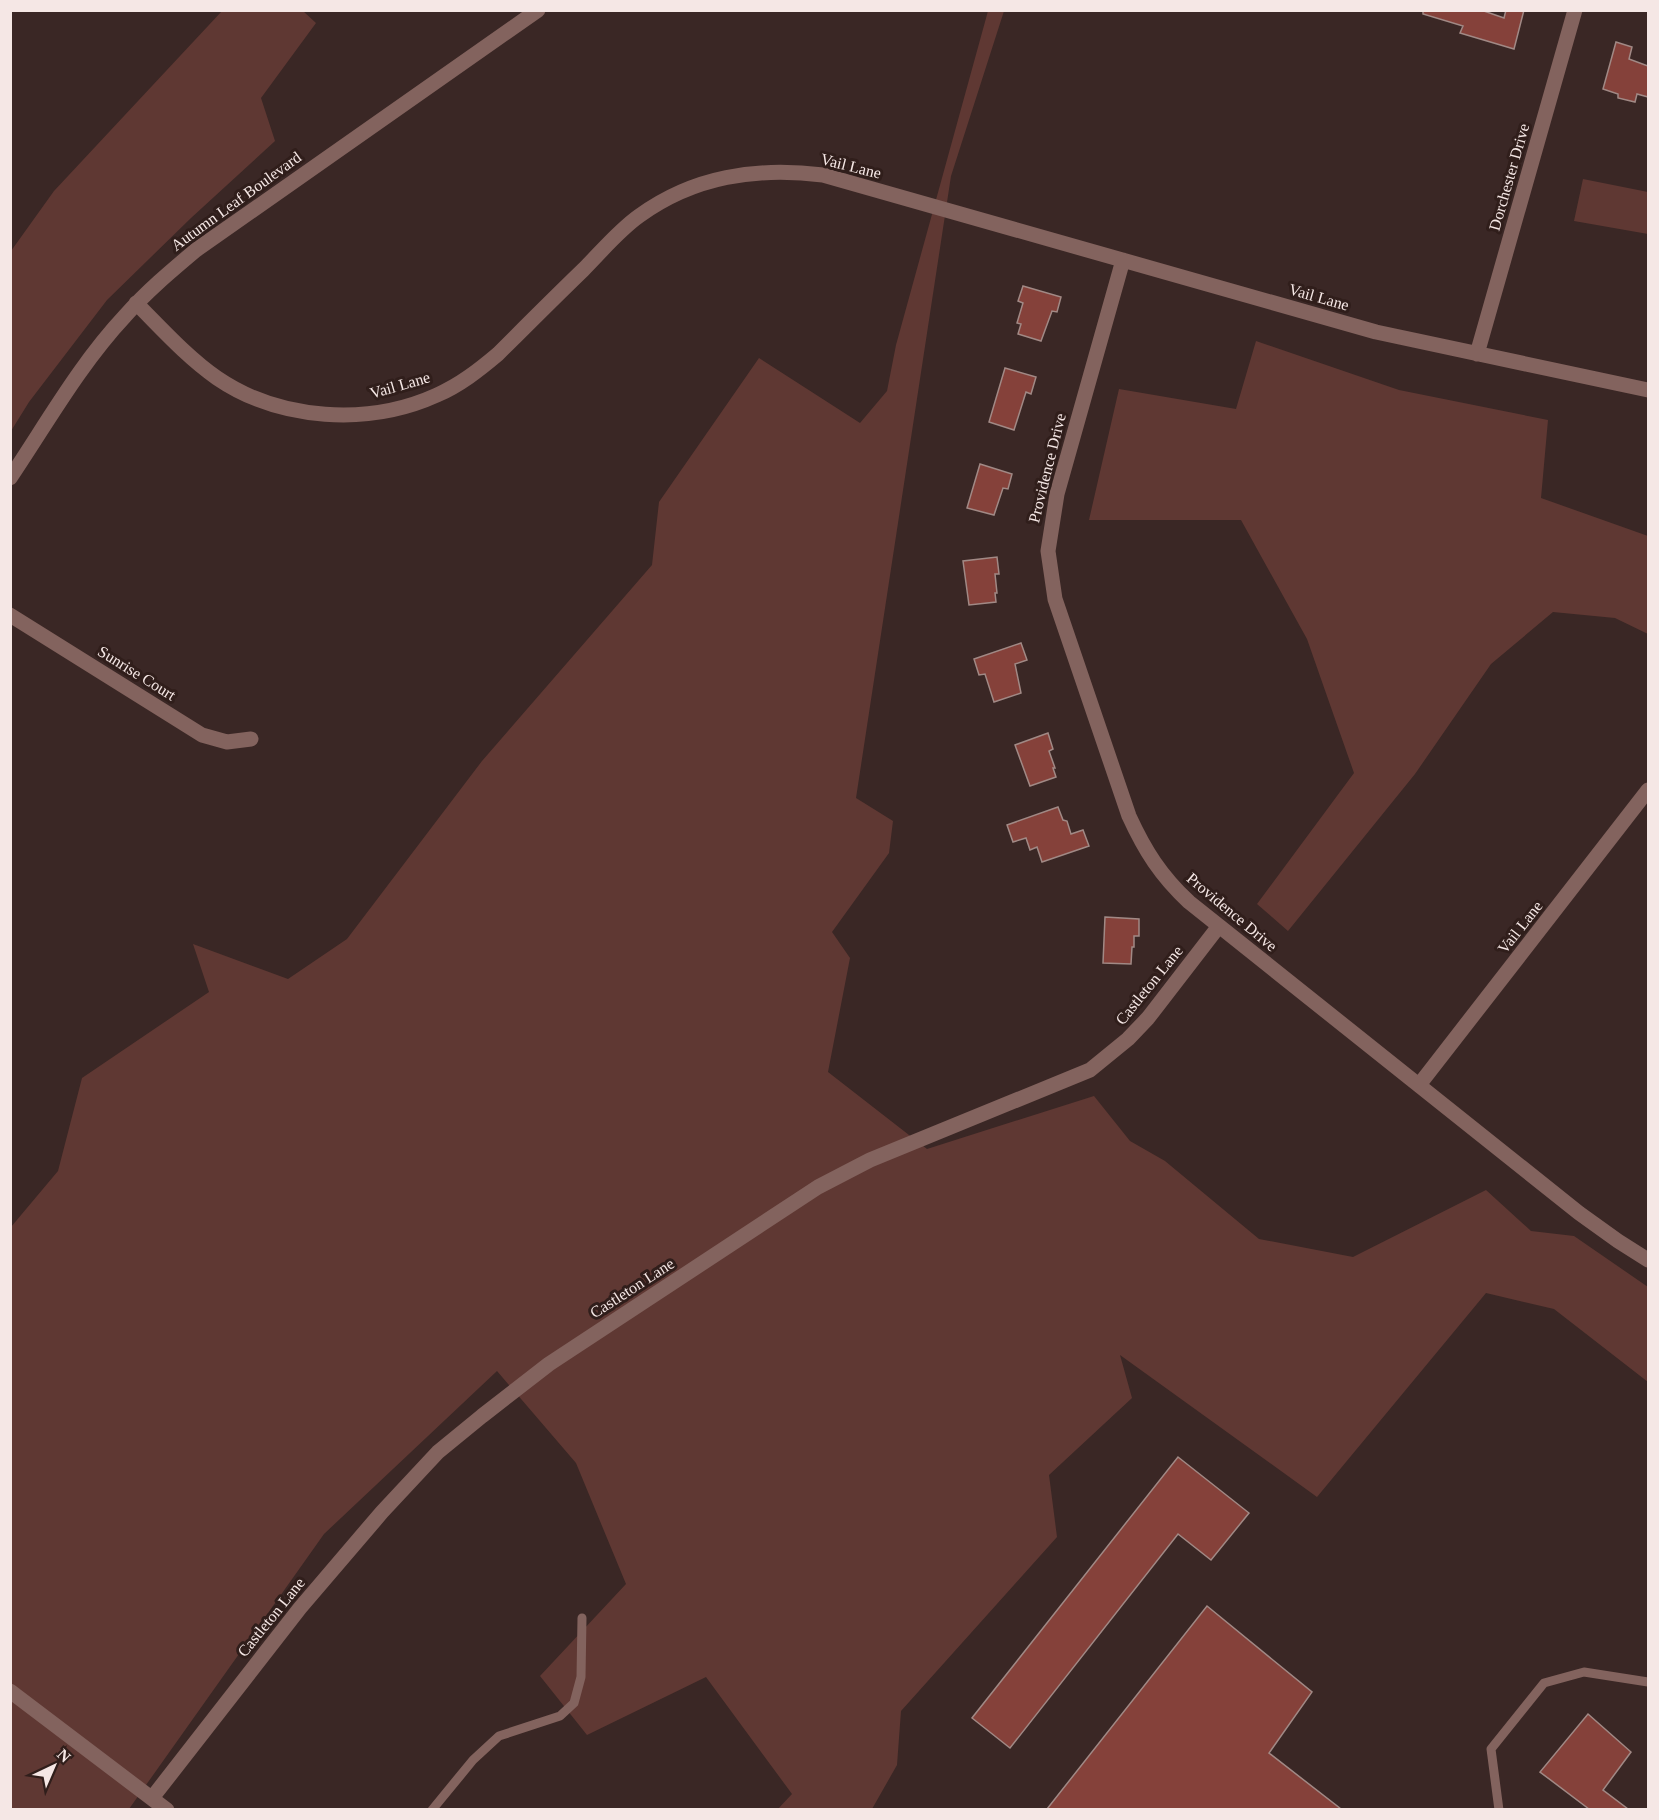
<svg xmlns="http://www.w3.org/2000/svg" width="1659" height="1820" font-family="Georgia,serif">
<style>
.green{fill:#5f3833}
.building{fill:#85413a;stroke:#a18985;stroke-width:1.5}
.lines{fill:none;stroke-linecap:round;stroke-linejoin:round}
.lane{stroke:#83635e;stroke-width:9}
.street{stroke:#83635e;stroke-width:15}
.labels{text-anchor:middle;dominant-baseline:central;stroke-width:6;stroke-linejoin:round;paint-order:stroke}
.street-label{font-size:16px;fill:#f5e7e5;stroke:#301e1b}
</style>
<rect width="100%" height="100%" fill="#3a2725"/>
<path class="green" d="M 222,11 L 303,11 L 316,23 L 261,98 L 275,141 L 191,218 L 107,300 L 29,402 L 11,431 L 11,251 L 54,191 Z
M 988,11 L 1004,11 L 951,176 L 856,798 L 893,821 L 889,853 L 832,932 L 850,958 L 828,1072 L 927,1149 L 1094,1096 L 1130,1141 L 1165,1161 L 1259,1239 L 1353,1257 L 1486,1190 L 1531,1231 L 1574,1236 L 1648,1287 L 1648,1382 L 1554,1309 L 1486,1293 L 1317,1497 L 1120,1355 L 1132,1398 L 1049,1475 L 1057,1537 L 901,1711 L 897,1765 L 872,1809 L 777,1810 L 792,1794 L 706,1677 L 587,1735 L 540,1676 L 626,1584 L 576,1463 L 497,1371 L 324,1534 L 129,1809 L 11,1810 L 11,1227 L 58,1171 L 82,1078 L 209,992 L 193,944 L 288,979 L 347,939 L 482,761 L 652,565 L 659,502 L 759,358 L 860,423 L 887,391 L 896,345 Z
M 1583,179 L 1648,192 L 1648,234 L 1574,221 Z
M 1256,341 L 1399,390 L 1548,420 L 1541,498 L 1648,536 L 1648,634 L 1615,618 L 1553,612 L 1491,664 L 1415,774 L 1288,931 L 1257,904 L 1354,773 L 1307,639 L 1241,520 L 1089,520 L 1119,389 L 1236,409 Z"/>
<path class="building" d="M 1423,10 L 1481,10 L 1504,18 L 1506,10 L 1524,10 L 1514,49 L 1460,33 L 1463,26 L 1423,14 Z
M 1616,42 L 1632,47 L 1629,59 L 1648,66 L 1648,97 L 1637,94 L 1635,102 L 1618,98 L 1618,94 L 1603,89 Z
M 1023,286 L 1061,297 L 1057,312 L 1052,311 L 1041,341 L 1018,334 L 1021,324 L 1017,323 L 1023,303 L 1018,301 Z
M 1005,368 L 1036,377 L 1031,394 L 1026,392 L 1014,430 L 989,422 Z
M 980,464 L 1012,474 L 1008,489 L 1003,488 L 994,515 L 967,508 Z
M 997,557 L 999,574 L 995,574 L 997,593 L 995,593 L 996,602 L 969,605 L 963,561 Z
M 1021,643 L 1027,660 L 1015,664 L 1021,693 L 994,702 L 985,674 L 979,675 L 974,659 Z
M 1048,733 L 1053,749 L 1049,751 L 1055,768 L 1053,768 L 1056,777 L 1030,786 L 1015,745 Z
M 1058,807 L 1063,820 L 1067,821 L 1071,834 L 1083,830 L 1089,846 L 1042,862 L 1037,847 L 1030,850 L 1026,838 L 1013,842 L 1007,825 Z
M 1105,917 L 1139,919 L 1139,936 L 1134,936 L 1134,947 L 1132,947 L 1131,964 L 1103,963 Z
M 1178,1457 L 1249,1513 L 1211,1560 L 1178,1534 L 1010,1748 L 972,1718 Z
M 1207,1606 L 1312,1692 L 1269,1753 L 1341,1809 L 1047,1809 Z
M 1588,1714 L 1631,1752 L 1603,1790 L 1628,1809 L 1589,1809 L 1540,1772 Z"/>
<g class="lines">
<path class="lane" d="M 432,1810 L 473,1760 L 499,1736 L 560,1716 L 574,1703 L 581,1677 L 582,1618
M 1499,1810 L 1491,1749 L 1544,1683 L 1584,1672 L 1648,1682"/>
<path class="street" d="M 1123,260 L 1057,494 L 1048,551 L 1055,599 L 1129,816 C 1145,851 1161,876 1189,902 L 1579,1213 L 1618,1241 L 1648,1260
M 136,303 C 162,329 187,357 217,378 C 280,421 369,426 437,395 C 460,385 479,370 498,354 C 526,326 554,298 583,270 C 601,252 618,231 639,216 C 694,176 756,167 823,175 L 1376,332 L 1648,390
M 1477,354 L 1575,10
M 10,478 C 47,423 80,364 125,316 C 146,292 171,271 196,250 L 538,10
M 10,615 L 202,735 L 227,742 L 251,739
M 1419,1085 L 1648,790
M 10,1691 L 167,1810
M 152,1798 L 300,1608 L 382,1512 L 438,1452 L 482,1416 L 549,1364 L 818,1187 L 870,1160 L 1090,1070 L 1128,1039 L 1148,1018 L 1219,926"/>
</g>
<g class="labels">
<g class="street-label">
<text transform="translate(851 166) rotate(14)">Vail Lane</text>
<text transform="translate(1509 177) rotate(-74)">Dorchester Drive</text>
<text transform="translate(236 201) rotate(-36)">Autumn Leaf Boulevard</text>
<text transform="translate(1319 297) rotate(16)">Vail Lane</text>
<text transform="translate(400 385) rotate(-16)">Vail Lane</text>
<text transform="translate(1047 468) rotate(-76)">Providence Drive</text>
<text transform="translate(137 673) rotate(32)">Sunrise Court</text>
<text transform="translate(1232 912) rotate(40)">Providence Drive</text>
<text transform="translate(1520 927) rotate(-52)">Vail Lane</text>
<text transform="translate(1149 985) rotate(-51)">Castleton Lane</text>
<text transform="translate(632 1288) rotate(-33)">Castleton Lane</text>
<text transform="translate(271 1617) rotate(-51)">Castleton Lane</text>
</g>
</g>
<rect width="1659" height="1820" fill="none" stroke="#f5e7e5" stroke-width="24"/>
<g transform="translate(54 1766) rotate(44)" stroke="#301e1b" stroke-width="4.5" paint-order="stroke">
<path d="M0-4.5L10 22L0 15L-10 22Z" fill="#f5e7e5"/>
<text y="-9" font-size="16" font-weight="bold" text-anchor="middle" fill="#f5e7e5">N</text>
</g>
</svg>
